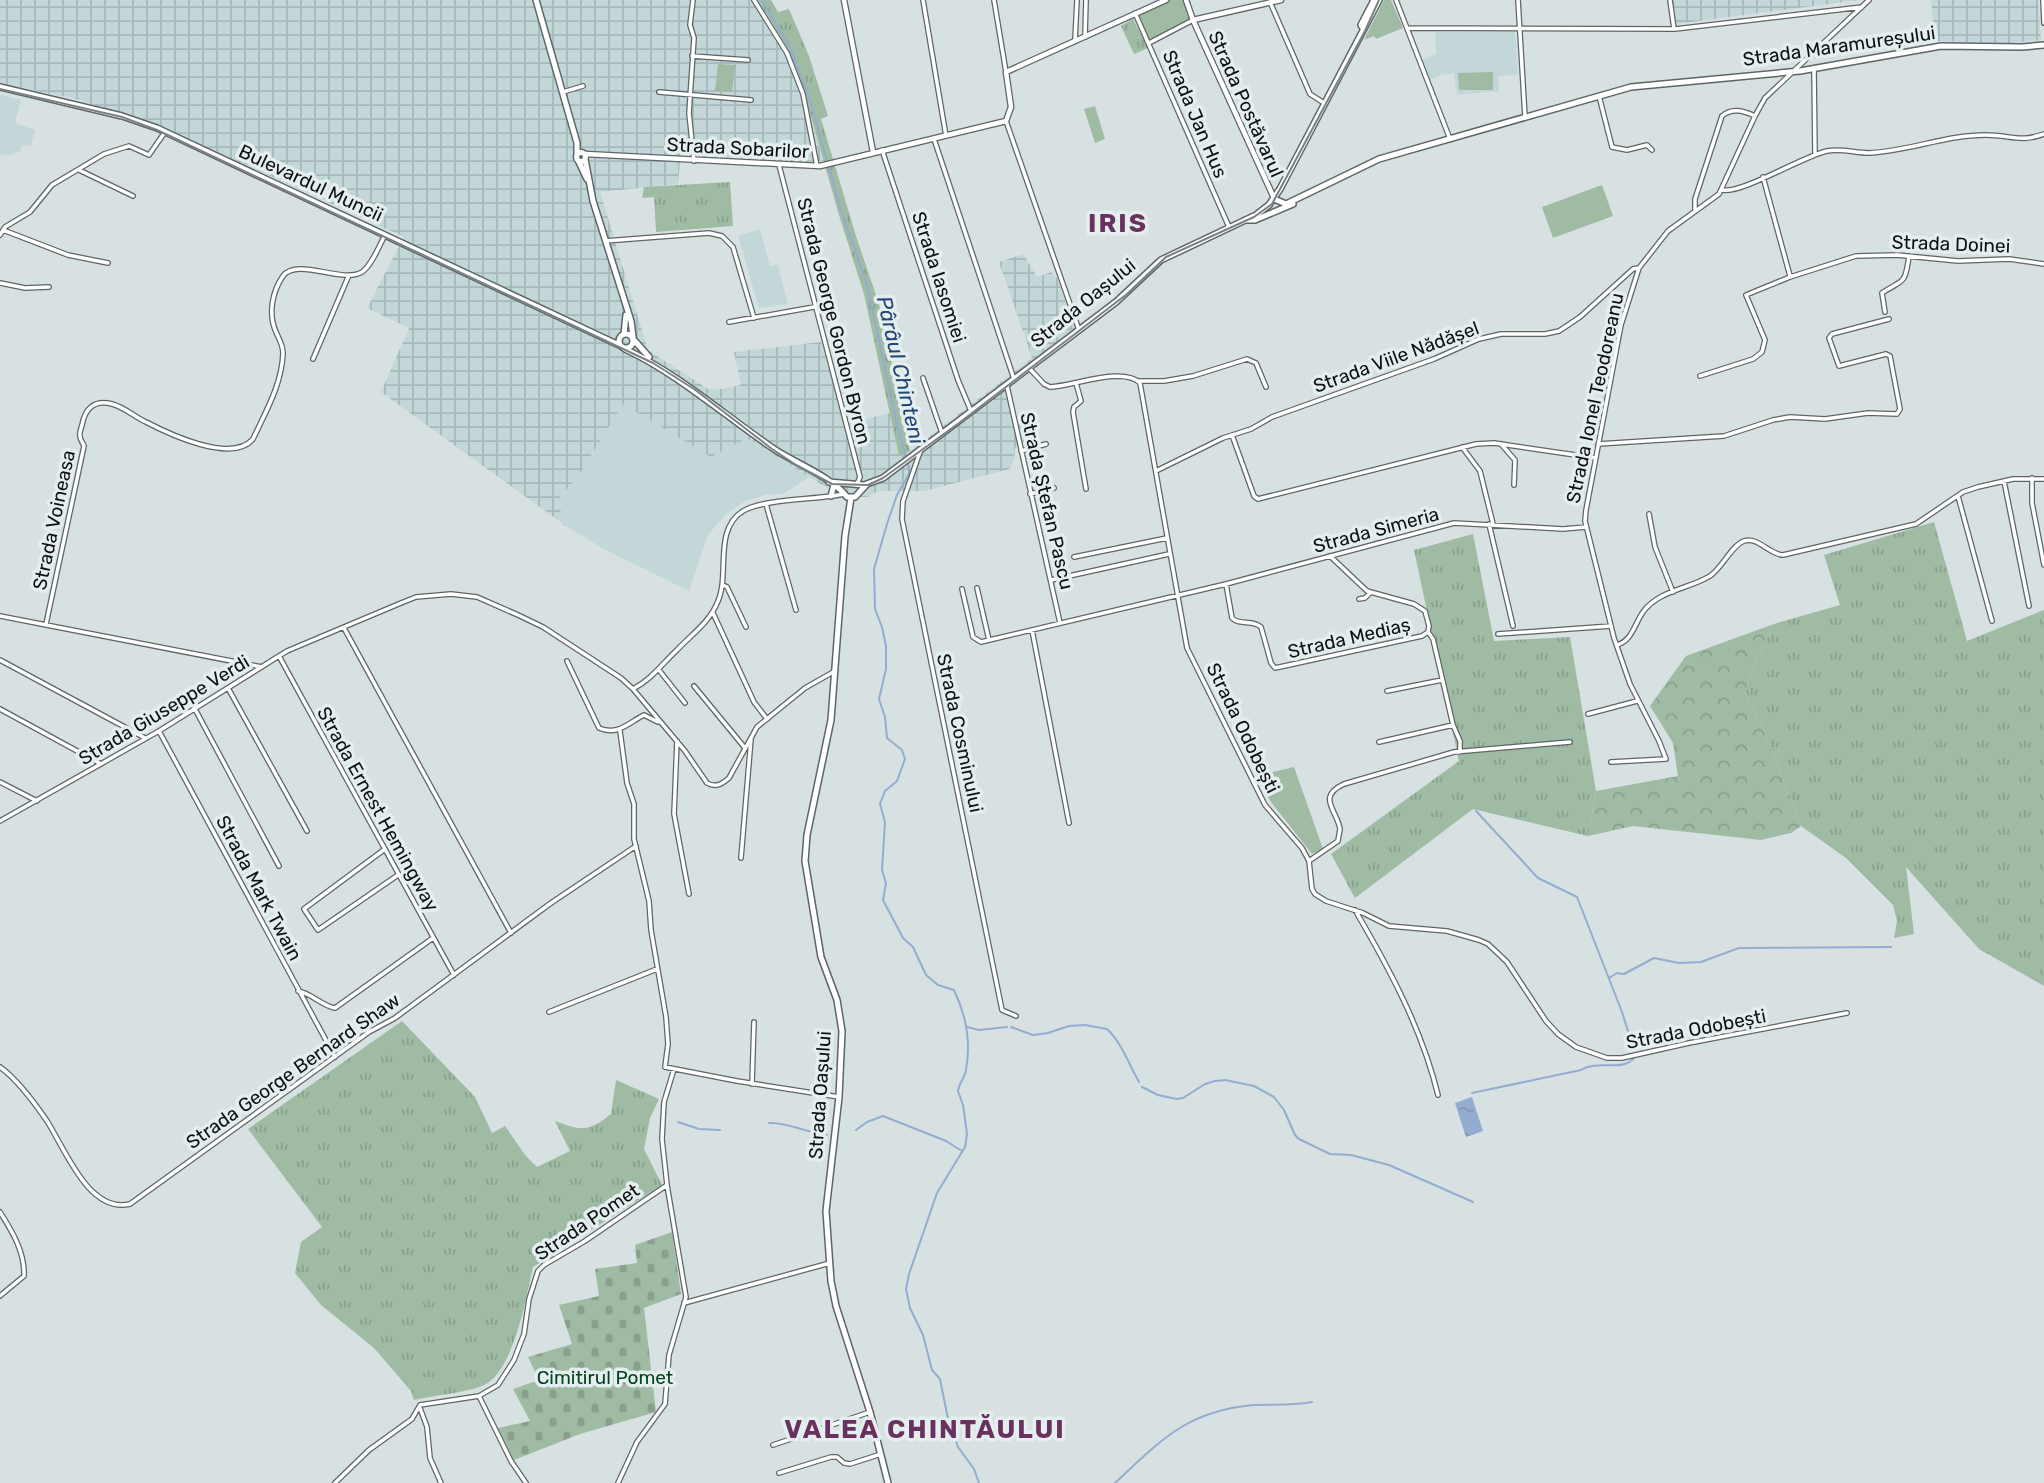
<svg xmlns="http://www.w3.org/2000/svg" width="2044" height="1483" font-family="Rubik,sans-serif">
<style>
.built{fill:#c3d7d9}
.industrial{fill:url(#industrial-grid)}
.grass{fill:url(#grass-tufts)}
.forest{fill:url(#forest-crowns)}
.cemetery{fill:url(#cemetery-stones)}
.green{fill:#9fbba4}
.water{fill:url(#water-ripples)}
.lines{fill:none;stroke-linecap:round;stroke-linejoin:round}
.stream{stroke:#93acd0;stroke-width:2}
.minor-casing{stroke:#5d6666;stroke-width:6}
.tertiary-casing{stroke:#5d6666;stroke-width:7}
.secondary-casing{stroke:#5d6666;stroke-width:8}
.primary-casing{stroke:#5d6666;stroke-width:8}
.minor{stroke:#fff;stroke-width:3.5}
.tertiary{stroke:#fff;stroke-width:4.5}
.secondary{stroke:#fff;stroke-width:5}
.primary{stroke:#fff;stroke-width:5}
.tram{stroke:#7a8182;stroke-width:2}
.labels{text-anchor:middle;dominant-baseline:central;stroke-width:7;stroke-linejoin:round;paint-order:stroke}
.street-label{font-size:19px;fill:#0e1111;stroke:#e4eeef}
.park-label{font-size:19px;fill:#01421c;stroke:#e4eeef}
.water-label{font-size:21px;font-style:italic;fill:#234574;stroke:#e4eeef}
.district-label{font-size:26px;font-weight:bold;letter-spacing:2px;fill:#69315d;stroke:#e4eeef}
</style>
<defs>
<pattern id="industrial-grid" width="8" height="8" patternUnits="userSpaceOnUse" patternTransform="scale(1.75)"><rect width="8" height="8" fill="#c3d7d9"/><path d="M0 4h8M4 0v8" fill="none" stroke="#a6b8b9"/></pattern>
<pattern id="grass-tufts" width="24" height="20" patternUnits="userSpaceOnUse" patternTransform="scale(1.75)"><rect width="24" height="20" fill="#9fbba4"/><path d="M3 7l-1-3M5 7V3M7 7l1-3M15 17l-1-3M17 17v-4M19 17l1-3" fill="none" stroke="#88a08c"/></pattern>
<pattern id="forest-crowns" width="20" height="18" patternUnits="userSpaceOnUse" patternTransform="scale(1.75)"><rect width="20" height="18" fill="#9fbba4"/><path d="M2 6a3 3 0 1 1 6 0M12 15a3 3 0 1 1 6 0" fill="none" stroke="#88a08c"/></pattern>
<pattern id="cemetery-stones" width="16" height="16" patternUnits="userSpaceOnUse" patternTransform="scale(1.75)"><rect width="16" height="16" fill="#9fbba4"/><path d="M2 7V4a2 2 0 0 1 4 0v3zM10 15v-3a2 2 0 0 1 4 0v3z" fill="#88a08c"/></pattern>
<pattern id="water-ripples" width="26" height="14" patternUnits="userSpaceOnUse" patternTransform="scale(1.75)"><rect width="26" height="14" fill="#93acd0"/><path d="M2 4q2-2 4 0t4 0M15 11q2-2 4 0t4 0" fill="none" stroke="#7e93b2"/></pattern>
</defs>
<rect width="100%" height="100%" fill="#d7e1e2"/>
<path class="built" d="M 1515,31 L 1518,75 L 1498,76 L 1499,91 L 1457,95 L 1454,74 L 1443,74 L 1430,80 L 1423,60 L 1436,54 L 1435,32 Z
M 0,95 L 21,100 L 15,123 L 35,130 L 31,146 L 22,145 L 20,151 L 10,155 L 0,154 Z
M 760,229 L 770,266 L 778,265 L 788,304 L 759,308 L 738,236 Z
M 622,403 L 710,456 L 747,438 L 809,477 L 783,494 L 765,495 L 745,501 L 725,515 L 708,535 L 689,591 L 604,549 L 566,526 L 557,501 L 579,475 Z"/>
<path class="industrial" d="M 0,0 L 758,0 L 788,49 L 799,75 L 823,161 L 758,164 L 680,161 L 678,184 L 600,192 L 648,350 L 708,389 L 715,390 L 741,385 L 734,352 L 821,342 L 846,424 L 890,413 L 899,456 L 910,451 L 1032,358 L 999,262 L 1023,254 L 1037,277 L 1051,272 L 1057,278 L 1075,328 L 1034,359 L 1005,390 L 1027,440 L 1015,448 L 1014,459 L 1010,469 L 924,491 L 878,491 L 868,497 L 847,497 L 830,490 L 747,438 L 711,457 L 623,404 L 579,475 L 557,501 L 566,526 L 381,392 L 409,328 L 367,308 L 404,237 L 161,126 L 75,99 L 0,83 Z
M 1672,0 L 1860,0 L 1675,24 Z
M 1931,0 L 2038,0 L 2041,40 L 2012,43 L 1935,41 Z"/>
<path class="grass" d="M 758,0 L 771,0 L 778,12 L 789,9 L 809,56 L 828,116 L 821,119 L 856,236 L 879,304 L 910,451 L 899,456 L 864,294 L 839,215 L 799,75 L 788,49 Z
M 1133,19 L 1148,48 L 1134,54 L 1121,26 Z
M 669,137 L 691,139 L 686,155 L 668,154 Z
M 730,182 L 733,226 L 656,232 L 654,197 L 642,198 L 644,187 Z
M 1934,522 L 1967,641 L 2044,610 L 2044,986 L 1979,949 L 1906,867 L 1914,934 L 1894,938 L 1897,921 L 1893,905 L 1846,858 L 1801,826 L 1762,726 L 1745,692 L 1753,668 L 1774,624 L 1840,605 L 1824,555 Z
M 1473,534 L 1494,641 L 1570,637 L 1596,791 L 1588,836 L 1473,809 L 1355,898 L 1331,854 L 1459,761 L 1414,550 Z
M 402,1021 L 475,1097 L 492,1133 L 505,1126 L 525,1155 L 537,1167 L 570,1151 L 555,1121 C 581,1131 589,1132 611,1114 L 616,1080 L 659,1099 L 650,1118 L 644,1149 L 662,1185 L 533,1267 C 526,1297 514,1371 484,1385 C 470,1392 431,1396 414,1400 L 411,1391 L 374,1348 L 321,1305 L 295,1273 L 301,1242 L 322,1227 L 248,1129 Z"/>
<path class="forest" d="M 1774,624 L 1753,668 L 1745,692 L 1762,726 L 1801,826 L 1791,833 L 1761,840 L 1633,826 L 1588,836 L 1596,791 L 1678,776 L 1673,743 L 1650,706 L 1686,656 Z"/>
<path class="cemetery" d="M 672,1232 L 681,1294 L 644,1308 L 656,1412 L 580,1434 L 514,1460 L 498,1428 L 530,1421 L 513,1389 L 539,1380 L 528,1357 L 572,1344 L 559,1305 L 599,1296 L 595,1269 L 637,1263 L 635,1245 Z"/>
<path class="green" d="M 1166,0 L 1186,0 L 1193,20 L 1149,43 L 1135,13 Z
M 1384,0 L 1391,0 L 1403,28 L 1376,39 L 1374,36 L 1364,40 Z
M 718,64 L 735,65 L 732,92 L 715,91 Z
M 1493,72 L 1493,90 L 1459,90 L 1458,73 Z
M 1095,106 L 1105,139 L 1095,143 L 1084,109 Z
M 1602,185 L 1613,216 L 1553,238 L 1542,207 Z
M 1294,767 L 1323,849 L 1312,854 L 1271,802 L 1259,781 L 1261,775 Z"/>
<path class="water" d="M 1472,1097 L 1483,1131 L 1466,1137 L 1455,1103 Z"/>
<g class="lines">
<path class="stream" d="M 762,0 L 790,48 L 809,97 L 840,207 L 867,285 L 897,424 L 909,468 L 909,474 L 897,495 L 887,524 L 874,569 L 875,609 L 882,627 L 886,646 L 886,669 L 879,699 L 885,717 L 887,738 L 902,750 L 905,759 L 897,781 L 885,791 L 880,804 L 885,822 L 882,870 L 886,883 L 883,900 L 903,938 L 913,947 L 926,975 L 938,985 L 954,990 C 966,1015 971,1043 966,1070 C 965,1077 959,1083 958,1091 L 963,1105 L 967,1134 L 965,1147 L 937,1193 L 909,1274 L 906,1289 L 910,1308 L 923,1335 L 932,1370 L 940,1379 L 948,1419 L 958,1447 L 974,1469 L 979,1483
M 1476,811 L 1538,878 L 1577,897 L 1622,1012 L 1634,1050
M 1609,978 L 1617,973 L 1624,974 L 1654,958 L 1679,963 L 1701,962 L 1739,948 L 1891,947
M 967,1027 L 979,1030 L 1007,1027
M 1011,1027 L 1033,1035 L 1048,1033 L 1069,1026 L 1085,1025 L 1107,1029 C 1122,1043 1129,1065 1139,1082
M 1142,1087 L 1158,1095 L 1177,1099 L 1183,1098 L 1205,1084 L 1215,1081 L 1225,1080 L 1254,1086 L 1274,1097 L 1284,1110 L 1295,1135 L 1299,1139 L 1330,1154 L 1351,1155 L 1389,1165 L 1473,1202
M 1472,1093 L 1581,1070 C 1598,1059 1623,1073 1635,1057
M 678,1122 L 699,1129 L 720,1130
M 769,1123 C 788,1122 807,1133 827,1135
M 856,1130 L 867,1122 L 883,1116 L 946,1141 L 962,1151
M 1115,1483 C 1161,1440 1187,1411 1253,1405 C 1273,1404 1292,1406 1312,1402"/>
<g class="minor-casing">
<path id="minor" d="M 693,0 L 690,25 L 694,38 L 689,113 L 694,161
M 754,0 L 787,53 L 803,94 L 817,166
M 923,0 L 946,136
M 994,0 L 1006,72
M 1396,0 L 1450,139
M 1518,0 L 1525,117
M 1670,0 L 1674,29
M 2043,0 L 2044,23
M 1270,2 L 1310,94 L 1324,103
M 1135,13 L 1229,227
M 1407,28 L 1675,29 L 1862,7
M 1085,37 L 1086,0
M 1075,40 L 1077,0
M 1149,43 L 1193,20
M 692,56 L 748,60
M 1814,69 L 1815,155
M 563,92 L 583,86
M 659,92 L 751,100
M 1599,96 L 1612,147 L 1627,150 L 1647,145 L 1652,150
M 1006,121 L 1079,330
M 934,139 L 1014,379
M 882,150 L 958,380 L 971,411
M 779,165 L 860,477 L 857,484
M 79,170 L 133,196
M 1763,177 L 1790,276
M 1722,190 C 1742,194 1801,157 1827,151 C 1841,148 1855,153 1869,153 C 1909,151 1946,135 1986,135 C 2011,135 2019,143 2044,134
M 1695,211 L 1695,199 L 1722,116 C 1732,107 1744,111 1755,116
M 3,230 L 68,255 L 108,263
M 0,235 L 5,227 L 30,212 L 52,185 L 104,154 L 129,146 L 149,155 L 165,132
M 605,241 L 709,233 L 722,236 L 733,247 L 754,318
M 0,283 L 25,288 L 49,287
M 1885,312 L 1882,293 C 1903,279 1905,286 1909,256
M 729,322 L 814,307
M 313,359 L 349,275
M 1029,368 L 1044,384 L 1050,387 C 1074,386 1123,366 1140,383 L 1187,648 L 1265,805 L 1302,848 L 1309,861 L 1312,889 L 1315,894 L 1326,901 L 1363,913 L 1389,926 L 1447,931 L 1479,940 L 1488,944 L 1507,962 L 1546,1021 L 1558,1034 L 1576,1047 L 1607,1058 L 1622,1058 L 1689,1043 L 1847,1013
M 1700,376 L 1753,359 L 1762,352 L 1765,340 L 1746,295 L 1790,277 L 1856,256 L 1897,255 L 1958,261 L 2009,259 L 2044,264
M 923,378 L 942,433
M 1139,381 L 1164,381 L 1193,376 L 1247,359 L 1256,363 L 1266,387
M 1076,383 L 1081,401 L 1074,407 L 1073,412 L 1086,489
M 1007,386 L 1060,623
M 1232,435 L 1254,496 L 1258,499 L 1476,444 L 1494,443 L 1596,458
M 1501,444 L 1515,460 L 1514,485
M 1598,444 L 1724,436 L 1773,420 L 1790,417 L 1825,419 L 1868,413 L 1897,414 L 1900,409 L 1890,356 L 1886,354 L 1839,366 L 1829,338 L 1832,334 L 1889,319
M 1462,447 L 1480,471 L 1493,524
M 921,449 L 903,501 L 902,519 L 1002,1010 L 1016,1016
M 1021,451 L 1046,444
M 1156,471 L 1223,438 L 1251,429 L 1272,417 L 1434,359 L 1479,339 L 1501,334 L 1545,334 L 1559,331 L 1580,317 L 1633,269 L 1639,268
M 2032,478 L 2032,503 L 2044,565
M 2004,481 L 2029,606
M 1030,494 L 1054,488
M 1958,496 L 1992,621
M 766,504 L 796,610
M 1649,514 L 1655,547 L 1673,592
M 1489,524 L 1513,626
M 1330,556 L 1367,591 L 1414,604 L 1425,611 L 1429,626 L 1428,632 L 1433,639 L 1453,725 L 1460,741 L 1460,752
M 1074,557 L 1167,538
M 1051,580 L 1169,554
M 1226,584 L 1232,618 C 1240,626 1252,619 1261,627 L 1271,663 L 1275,668 L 1422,636 L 1428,632
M 723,585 L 727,587 L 746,627
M 977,588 L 989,640
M 962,589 L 973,637 L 981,642 L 1226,584 L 1454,523 L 1563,529 L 1586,527
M 1359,599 L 1365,598 L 1370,593
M 713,613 L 754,702 L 767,719
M 0,616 L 262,667
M 46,624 L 84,446 C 83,443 80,440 80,436 C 79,433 81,429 82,425 C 85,409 94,399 112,404 C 124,407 135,417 146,422 C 169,434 232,464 253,439 C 266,411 282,384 283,353 C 283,345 279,339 276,332 C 268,314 272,292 283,276 C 297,257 343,284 362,272 C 372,265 379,246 385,235
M 344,628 L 511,933
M 1032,630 L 1069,823
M 1498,634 L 1611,626
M 1617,645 C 1632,641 1635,623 1643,612 C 1659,590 1689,589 1710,576 C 1722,568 1732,545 1744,541 C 1757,536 1770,555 1783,555 L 1916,524 L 1963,492 L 1978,487 L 2013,479 L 2044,479
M 279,656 L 454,975
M 0,660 L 145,738
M 567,661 L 599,728 C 618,736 628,723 644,715 L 658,722
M 659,670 L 685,703
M 694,686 L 745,748
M 228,688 L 307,831
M 633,689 C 652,679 662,664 677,650 C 692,634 710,622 718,601 C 730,573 713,530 743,511 C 766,498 817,500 844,494
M 1387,691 L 1442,680
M 0,709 L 101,764
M 195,709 L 279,866
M 1588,714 L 1637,701
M 159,731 L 335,1057
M 620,731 L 627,783 L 634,804 L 634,839 L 649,901 L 651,930 L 666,1017 L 668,1044 L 665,1067 L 737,1081 L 839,1097
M 677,741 L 674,814 L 689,894
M 1379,742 L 1453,725
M 1611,762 L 1666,759 L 1659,741 L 1630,684 L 1614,638 L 1585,521 L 1586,510 L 1621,325 L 1639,268 L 1668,231 L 1719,194 L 1755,116 L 1765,98 L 1869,0
M 0,782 L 37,801
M 0,821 L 159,731 L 287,651 L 401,603 L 416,597 L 451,594 L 477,597 L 518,615 L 543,627 L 621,678 L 633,689 L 685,751 L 707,783 C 716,788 722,784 729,778 L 757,727 L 805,688 L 835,671
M 385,849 L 304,909 L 318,930 L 398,875
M 741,858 L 751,739
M 1309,861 L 1338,841 C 1338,840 1340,830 1340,829 C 1337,810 1316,797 1344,784 L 1454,752 L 1570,742
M 1355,910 C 1389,968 1422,1029 1438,1095
M 298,991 C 311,993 322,1006 335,1008 L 433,938
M 549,1012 L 657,969
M 0,1067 C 18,1080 34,1102 47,1121 C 65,1149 89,1214 130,1204 L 369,1032 L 395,1018 L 551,903 L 636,846
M 752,1084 L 754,1022
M 0,1212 C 12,1231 25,1252 24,1276 L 0,1296
M 684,1303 L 830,1263
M 479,1396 L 511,1461 L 526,1483
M 420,1408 L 427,1427 L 430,1458 L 441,1483
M 773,1445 L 870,1412
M 779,1473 L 831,1457 L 837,1457 L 844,1463 L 850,1464 L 881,1454
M 335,1483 L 369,1450 L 412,1419 L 420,1405 L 479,1396 L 498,1385 L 514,1360 L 524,1334 L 529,1299 L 538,1271 L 544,1265 L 585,1241 L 667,1185
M 618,1483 L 637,1442 L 665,1404 L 669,1355 L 686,1297 L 667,1185 L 662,1139 L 664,1102 L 674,1069"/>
</g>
<g class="tertiary-casing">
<path id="tertiary" d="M 844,0 L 873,152
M 1186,0 L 1193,20 L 1274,198
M 1193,20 L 1281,0
M 585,154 L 820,166 L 1006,121 L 1011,107 L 1006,72 L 1166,0"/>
</g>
<g class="secondary-casing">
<path id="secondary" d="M 536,0 L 577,143 L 577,154
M576.5 157a4.5 4.5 0 1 1 9 0a4.5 4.5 0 1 1-9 0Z
M 585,159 L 593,201 L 631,321 L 633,337
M 578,160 L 587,179
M 1274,199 L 1286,204 L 1379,159 L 1631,87 L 1800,71 L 1941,46 L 2022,47 L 2044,45
M 1246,220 L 1255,220 L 1293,204
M 624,334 L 626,315
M 851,498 L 845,536 L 831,720 L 807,835 L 805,861 L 821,957 L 837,1000 L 842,1031 L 839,1097 L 826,1211 L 831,1281 L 836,1306 L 870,1412 L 888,1483"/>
</g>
<g class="primary-casing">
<path id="primary" d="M 1363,28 L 1361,25 L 1374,0
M 0,87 L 122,116 L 157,128 L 621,346
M619 341a7 7 0 1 1 14 0a7 7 0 1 1-14 0Z
M 634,340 L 649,357
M 625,349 C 680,375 724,415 774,449 C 795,463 832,477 847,497 L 855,497 L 867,484
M 829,482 L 864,485 L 883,478 L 1116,302 L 1161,260 L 1256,215 L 1269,205 L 1280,189 L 1379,0
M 831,496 L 834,485"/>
</g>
<use href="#minor" class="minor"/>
<use href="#tertiary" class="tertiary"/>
<use href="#secondary" class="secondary"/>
<use href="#primary" class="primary"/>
<path class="tram" d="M 0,89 L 122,117 L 157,130 L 653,363 L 694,389 L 772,449 L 796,465 L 832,484 L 868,485 L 883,478 L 959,423 L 1127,294 L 1166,257 L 1254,217 L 1272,204 L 1365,31 L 1379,0"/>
</g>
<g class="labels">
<g class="street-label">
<text transform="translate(1839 46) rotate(-8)">Strada Maramureșului</text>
<text transform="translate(1246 104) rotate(66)">Strada Postăvarul</text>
<text transform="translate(1195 114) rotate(67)">Strada Jan Hus</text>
<text transform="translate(738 148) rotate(3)">Strada Sobarilor</text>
<text transform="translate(311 183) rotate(25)">Bulevardul Muncii</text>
<text transform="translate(1951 244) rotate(2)">Strada Doinei</text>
<text transform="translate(939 277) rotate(72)">Strada Iasomiei</text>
<text transform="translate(1083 303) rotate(-39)">Strada Oașului</text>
<text transform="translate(834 321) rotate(76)">Strada George Gordon Byron</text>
<text transform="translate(1396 357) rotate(-20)">Strada Viile Nădășel</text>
<text transform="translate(1595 398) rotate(-78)">Strada Ionel Teodoreanu</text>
<text transform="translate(1047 501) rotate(77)">Strada Ștefan Pascu</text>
<text transform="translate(54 520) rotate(-78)">Strada Voineasa</text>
<text transform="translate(1376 530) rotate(-15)">Strada Simeria</text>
<text transform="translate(1349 638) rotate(-13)">Strada Mediaș</text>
<text transform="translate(164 710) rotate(-31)">Strada Giuseppe Verdi</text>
<text transform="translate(1243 728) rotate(64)">Strada Odobești</text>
<text transform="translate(960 733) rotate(78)">Strada Cosminului</text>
<text transform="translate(378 809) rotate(61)">Strada Ernest Hemingway</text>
<text transform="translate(259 888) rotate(62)">Strada Mark Twain</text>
<text transform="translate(1696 1029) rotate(-11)">Strada Odobești</text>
<text transform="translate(293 1071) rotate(-35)">Strada George Bernard Shaw</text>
<text transform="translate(820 1095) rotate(-86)">Strada Oașului</text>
<text transform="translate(587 1222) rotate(-34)">Strada Pomet</text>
</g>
<g class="park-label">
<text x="605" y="1377">Cimitirul Pomet</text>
</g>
<g class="water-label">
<text transform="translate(901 370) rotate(77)">Pârâul Chinteni</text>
</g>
<g class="district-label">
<text x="1118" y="223">IRIS</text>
<text x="925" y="1429">VALEA CHINTĂULUI</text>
</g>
</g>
</svg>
